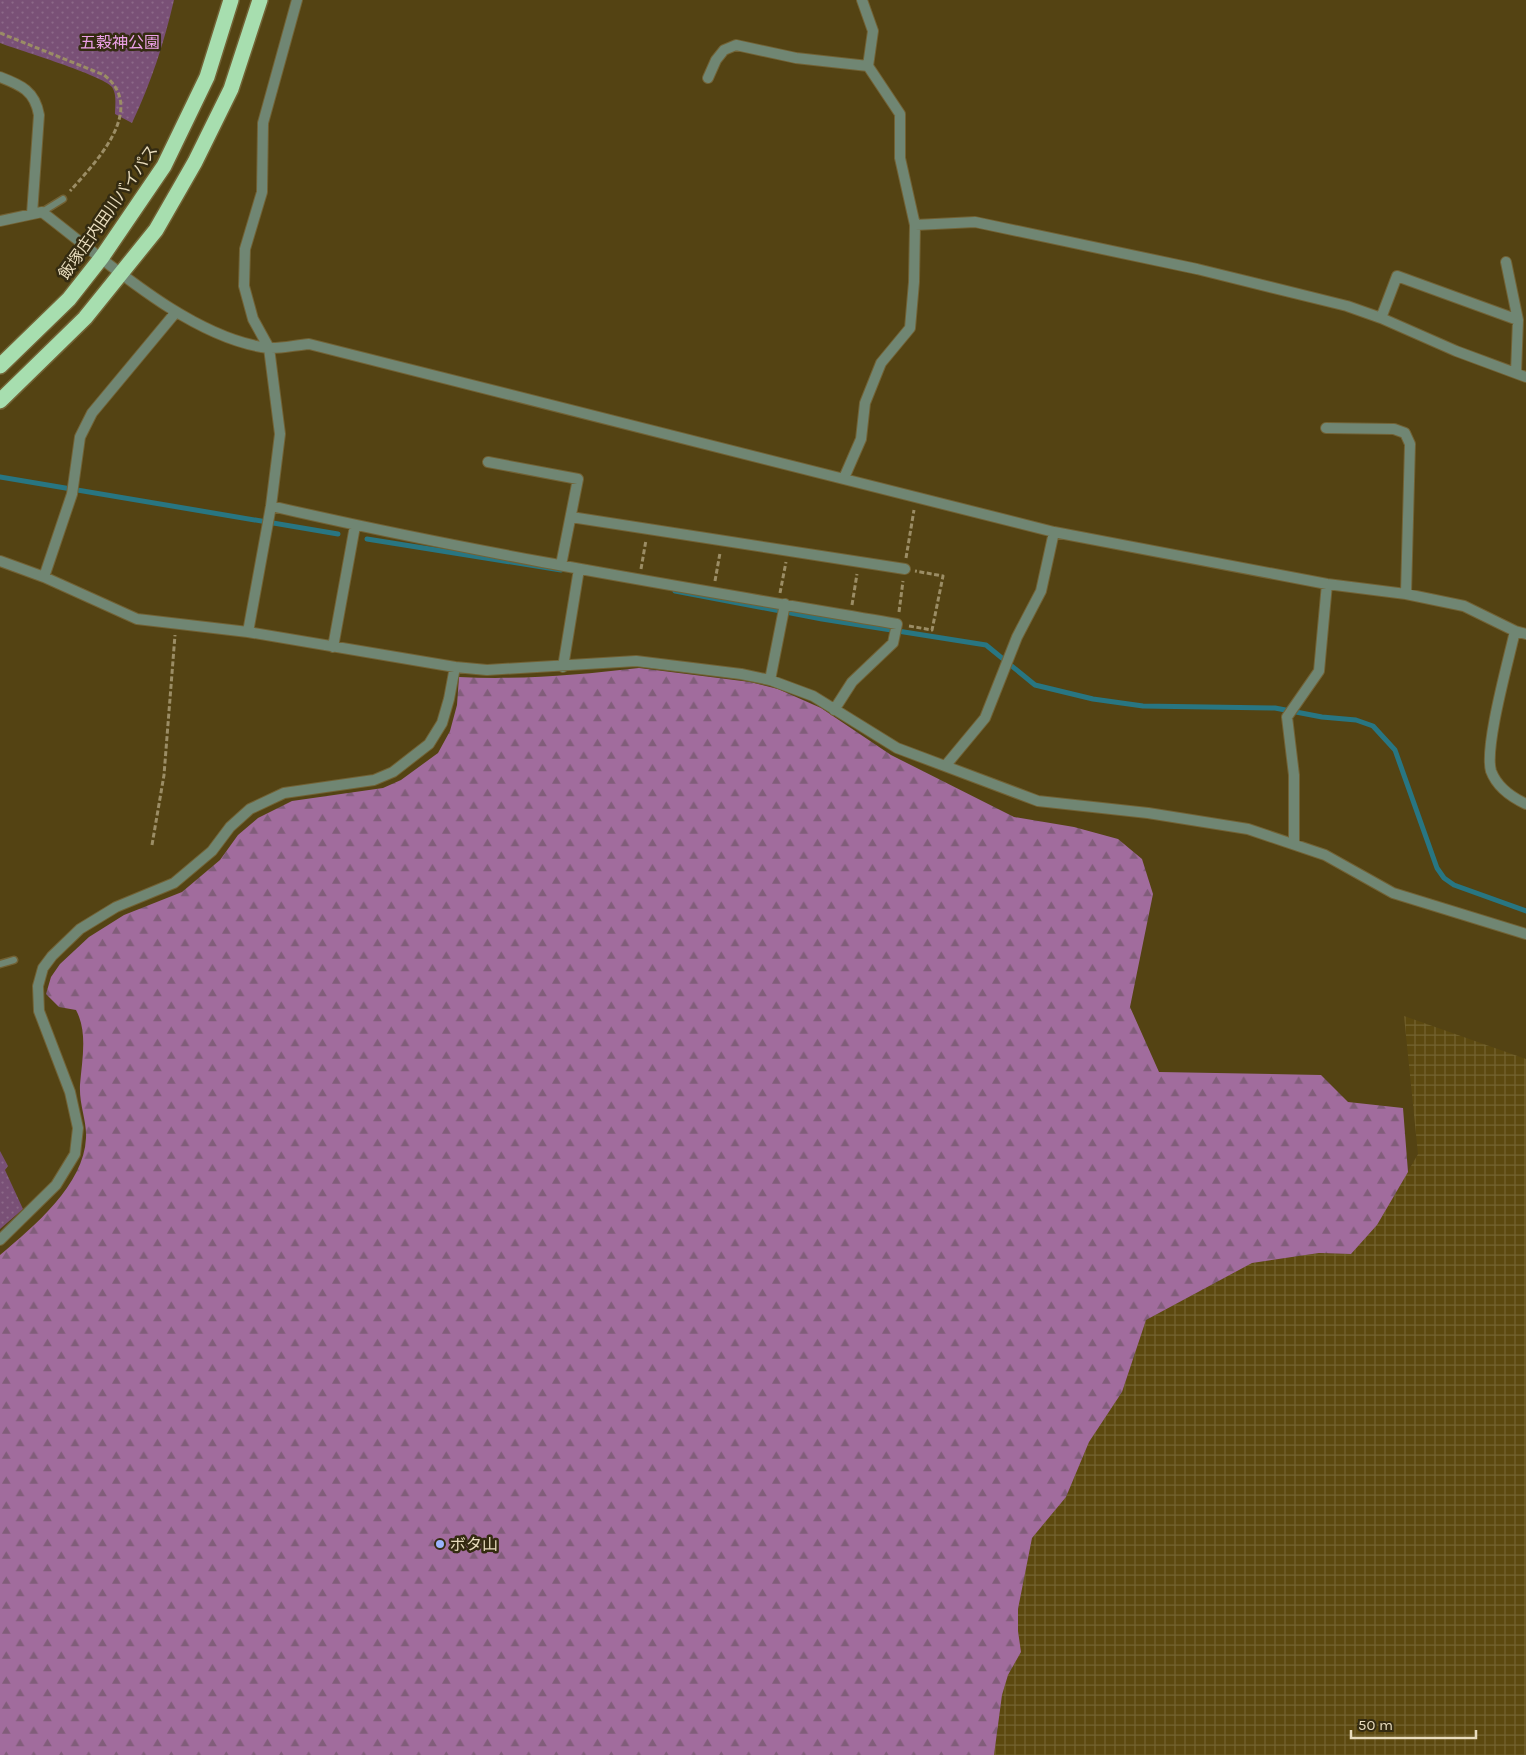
<svg xmlns="http://www.w3.org/2000/svg" width="1526" height="1755" font-family="Karla,'Noto Sans JP',sans-serif">
<style>
.industrial{fill:url(#industrial-grid)}
.grass{fill:url(#grass-dots)}
.forest{fill:url(#forest-firs)}
.lines{fill:none;stroke-linecap:round;stroke-linejoin:round}
.stream{stroke:#287682;stroke-width:5}
.lane-casing{stroke:#726235;stroke-width:9}
.street-casing{stroke:#726235;stroke-width:12}
.highway-casing{stroke:#726235;stroke-width:18}
.path{stroke:#9b8d65;stroke-width:3;stroke-dasharray:5 2.5;stroke-linecap:butt}
.lane{stroke:#708673;stroke-width:6}
.street{stroke:#708673;stroke-width:10}
.highway{stroke:#a7deaf;stroke-width:15}
.poi-dot{fill:#9bb4fd;stroke:#342b11;stroke-width:2}
.labels{text-anchor:middle;dominant-baseline:central;stroke-width:5;stroke-linejoin:round;paint-order:stroke}
.park-label{font-size:16px;fill:#eca1e7;stroke:#342b11}
.street-label{font-size:16px;fill:#e8dcbd;stroke:#342b11}
.poi-label{font-size:16px;fill:#e8dcbd;stroke:#342b11;text-anchor:start}
</style>
<defs>
<pattern id="industrial-grid" width="8" height="8" patternUnits="userSpaceOnUse" patternTransform="scale(1.25)"><rect width="8" height="8" fill="#5c490f"/><path d="M0 4h8M4 0v8" fill="none" stroke="#736330"/></pattern>
<pattern id="grass-dots" width="8" height="8" patternUnits="userSpaceOnUse" patternTransform="scale(1.25)"><rect width="8" height="8" fill="#795076"/><path d="M2 2h.1M6 6h.1" fill="none" stroke="#8c6988" stroke-width="1.8" stroke-linecap="round"/></pattern>
<pattern id="forest-firs" width="22" height="20" patternUnits="userSpaceOnUse" patternTransform="scale(1.25)"><rect width="22" height="20" fill="#a16c9d"/><path d="M5 1l3.5 6h-7zM16 11l3.5 6h-7z" fill="#815d7a"/></pattern>
</defs>
<rect width="100%" height="100%" fill="#544313"/>
<path class="industrial" d="M 1404,1016 L 1526,1059 L 1526,1755 L 994,1755 L 1002,1695 L 1008,1675 L 1021,1652 L 1018,1631 L 1018,1609 L 1032,1538 L 1066,1497 L 1089,1442 L 1122,1392 L 1146,1320 L 1252,1263 L 1319,1253 L 1351,1254 L 1377,1225 L 1418,1154 Z"/>
<path class="grass" d="M 0,0 L 174,0 C 164,43 151,83 132,123 L 115,114 C 115,106 117,94 112,87 C 102,75 21,51 0,43 Z
M 0,1151 L 8,1166 L 5,1170 L 23,1209 L 0,1229 Z"/>
<path class="forest" d="M 639,668 L 750,682 L 778,689 L 821,708 L 891,755 L 1014,817 L 1074,827 L 1118,839 L 1142,859 L 1153,894 L 1130,1007 L 1159,1072 L 1321,1075 L 1348,1102 L 1403,1108 L 1408,1172 L 1377,1225 L 1351,1254 L 1319,1253 L 1252,1263 L 1146,1320 L 1122,1392 L 1089,1442 L 1066,1497 L 1032,1538 L 1018,1609 L 1018,1631 L 1021,1652 L 1008,1675 L 1002,1695 L 994,1755 L 0,1755 L 0,1255 C 34,1226 84,1185 86,1138 C 87,1121 79,1105 80,1085 C 82,1060 88,1032 76,1010 L 59,1007 L 46,994 L 51,977 L 60,964 L 89,937 L 124,915 L 182,892 L 220,860 L 238,835 L 258,818 L 292,801 L 383,788 L 401,780 L 438,753 L 450,731 L 457,705 L 459,677 C 519,680 579,675 639,668 Z"/>
<g class="lines">
<path class="stream" d="M 0,477 L 338,534
M 367,539 L 561,570
M 675,591 L 822,619 L 986,645 L 1035,685 L 1093,699 L 1143,706 L 1275,708 L 1322,717 L 1356,720 L 1373,726 L 1395,750 L 1437,868 L 1444,878 L 1454,885 L 1526,911"/>
<g class="lane-casing">
<path id="lane" d="M 42,212 L 63,199
M 0,964 L 14,960"/>
</g>
<g class="street-casing">
<path id="street" d="M 0,77 C 21,85 35,91 39,115 L 32,214
M 708,78 L 716,60 L 724,50 L 736,45 L 796,58 L 868,66
M 0,221 L 42,212 C 104,259 189,338 268,348 C 280,349 296,345 309,344 L 1054,532 L 1327,584 L 1406,594 L 1464,606 L 1515,631 L 1526,634
M 915,225 L 975,222 L 1197,269 L 1347,306 L 1381,318 L 1456,351 L 1526,377
M 1506,262 L 1518,320 L 1516,373
M 1381,318 L 1397,276 L 1518,320
M 1326,428 L 1394,429 L 1405,433 L 1410,444 L 1406,594
M 488,462 L 578,479 L 561,565
M 844,478 L 861,439 L 865,403 L 881,363 L 910,328 L 914,282 L 915,225 L 900,158 L 900,114 L 868,66 L 873,31 L 862,0
M 271,506 C 478,554 688,588 897,624 L 893,643 L 852,682 L 834,710
M 571,517 L 905,569
M 0,561 L 44,577 L 137,619 L 248,632 L 455,667 L 487,670 L 636,661 L 741,674 L 770,680 L 813,696 L 897,748 L 1038,801 L 1148,813 L 1248,829 L 1325,855 L 1393,893 L 1526,934
M 44,577 L 72,494 L 80,437 L 92,413 L 176,312
M 1515,631 C 1509,659 1484,747 1491,771 C 1497,787 1511,797 1526,804
M 248,632 L 271,506 L 280,434 L 269,348 L 253,319 L 244,286 L 245,249 L 262,192 L 263,123 L 297,0
M 333,647 L 355,526
M 563,667 L 579,569
M 770,680 L 785,604
M 946,765 L 985,718 L 1017,637 L 1041,591 L 1054,532
M 1294,844 L 1294,775 L 1287,717 L 1319,671 L 1327,584
M 0,1240 L 56,1185 L 75,1154 L 78,1128 L 70,1092 L 39,1011 L 38,986 L 43,968 L 52,956 L 80,929 L 116,907 L 174,883 L 212,851 L 230,827 L 250,809 L 284,793 L 374,780 L 393,772 L 429,744 L 442,723 L 449,699 L 455,667"/>
</g>
<g class="highway-casing">
<path id="highway" d="M 0,366 L 69,299 L 102,257 L 164,166 L 207,77 L 231,0
M 0,401 L 85,318 L 156,230 L 195,162 L 231,89 L 260,0"/>
</g>
<path class="path" d="M 0,33 L 104,75 C 148,109 95,163 70,191
M 906,558 L 914,510
M 641,569 L 646,540
M 715,581 L 720,553
M 780,593 L 786,562
M 852,605 L 857,574
M 899,612 L 903,581
M 909,626 L 932,630 L 943,576 L 915,571
M 152,845 L 164,775 L 175,635"/>
<use href="#lane" class="lane"/>
<use href="#street" class="street"/>
<use href="#highway" class="highway"/>
</g>
<circle class="poi-dot" cx="440" cy="1544" r="5"/>
<g class="labels">
<g class="park-label">
<text x="120" y="42">五穀神公園</text>
</g>
<g class="street-label">
<text transform="translate(108 212) rotate(-55)">飯塚庄内田川バイパス</text>
</g>
<g class="poi-label">
<text x="450" y="1544">ボタ山</text>
</g>
</g>
<path d="M1351 1730v8h125v-8" fill="none" stroke="#e8dcbd" stroke-width="2.5"/>
<text x="1358" y="1730" font-size="15" fill="#e8dcbd" stroke="#342b11" stroke-width="4" paint-order="stroke">50 m</text>
</svg>
